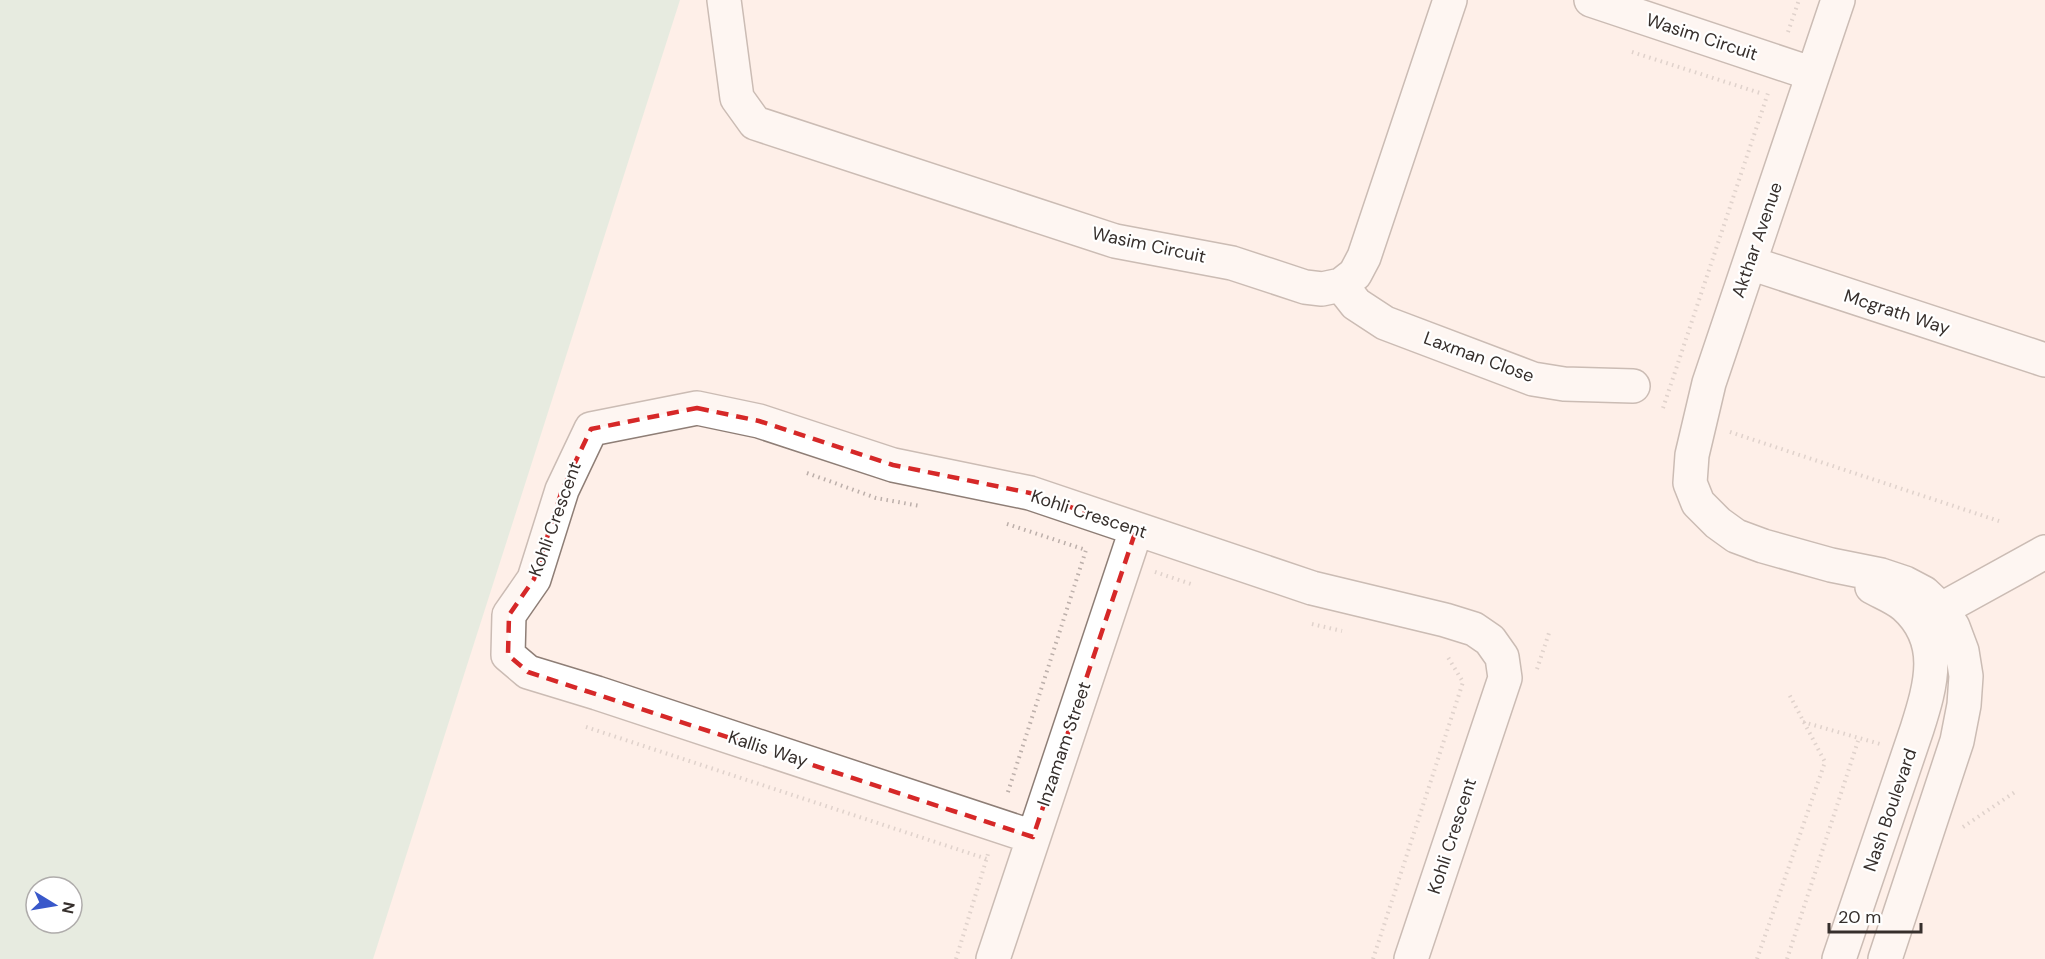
<svg xmlns="http://www.w3.org/2000/svg" width="2045" height="959" font-family="'DM Sans',sans-serif">
<style>
.green{fill:#cce7d8;fill-rule:evenodd}
.lines{fill:none;stroke-linecap:round;stroke-linejoin:round}
.minor-casing{stroke:#8e7e76;stroke-width:36}
.path{stroke:#bcafaa;stroke-width:4;stroke-dasharray:1.5 4.5;stroke-linecap:butt}
.minor{stroke:#fff;stroke-width:33}
.marked{fill:none;stroke:#d62828;stroke-width:4.5;stroke-dasharray:12 8;stroke-linejoin:round}
.labels{text-anchor:middle;dominant-baseline:central;stroke-width:4.5;stroke-linejoin:round;paint-order:stroke}
.street-label{font-size:18px;fill:#362f2c;stroke:#fff}
</style>
<rect width="100%" height="100%" fill="#feefe8"/>
<path class="green" d="M 0,0 L 680,0 L 373,959 L 0,959 ZM 36,887 L 72,887 L 72,923 L 36,923 Z"/>
<g class="lines">
<g class="minor-casing">
<path id="minor" d="M 724,0 L 737,98 L 755,123 L 1115,241 L 1232,263 L 1305,287 L 1322,289 L 1341,285 L 1355,274 L 1364,257 L 1450,0
M 1591,0 L 1813,74
M 1838,0 L 1709,383 L 1692,455 L 1690,483 L 1698,503 L 1718,523 L 1736,536 L 1763,546 L 1831,565 L 1881,575 L 1905,583 L 1924,593 L 1941,609 L 1953,627 L 1962,651 L 1966,676 L 1964,705 L 1957,741 L 1885,959
M 1750,263 L 2045,360
M 1341,285 L 1356,304 L 1385,323 L 1533,379 L 1564,384 L 1633,386
M 1922,617 L 1949,605 L 2045,552
M 1033,837 L 597,693 L 528,672 L 508,655 L 509,615 L 534,579 L 562,490 L 591,429 L 697,408 L 759,421 L 893,465 L 1030,493 L 1312,588 L 1445,620 L 1474,629 L 1490,640 L 1502,657 L 1505,678 L 1411,959
M 993,959 L 1136,530
M 1839,959 L 1917,729 C 1931,685 1944,641 1905,606 C 1896,598 1883,593 1872,587"/>
</g>
<path class="path" d="M 1788,32 L 1799,0
M 1632,52 L 1760,93
M 1663,408 L 1768,93
M 1730,432 L 1999,521
M 807,473 L 876,498 L 920,506
M 1007,524 L 1086,550 L 1007,795
M 1155,572 L 1191,584
M 1312,624 L 1342,631
M 1537,669 L 1550,630
M 1803,722 L 1880,744
M 586,727 L 987,859
M 1963,827 L 2015,792
M 956,959 L 988,854
M 1373,959 L 1463,682 L 1446,654
M 1757,959 L 1825,762 L 1789,694
M 1787,959 L 1859,738"/>
<use href="#minor" class="minor"/>
</g>
<path d="M0 0H2045V959H0ZM 697,408 L 759,421 L 893,465 L 1030,493 L 1136,530 L 1033,837 L 528,672 L 508,655 L 509,615 L 534,579 L 562,490 L 591,429 Z" fill="#feefe8" fill-opacity=".55" fill-rule="evenodd"/>
<path class="marked" d="M 697,408 L 759,421 L 893,465 L 1030,493 L 1136,530 L 1033,837 L 528,672 L 508,655 L 509,615 L 534,579 L 562,490 L 591,429 Z"/>
<g class="labels">
<g class="street-label">
<text transform="translate(1702 37) rotate(18)">Wasim Circuit</text>
<text transform="translate(1757 240) rotate(-71)">Akthar Avenue</text>
<text transform="translate(1149 245) rotate(12)">Wasim Circuit</text>
<text transform="translate(1897 312) rotate(18)">Mcgrath Way</text>
<text transform="translate(1479 357) rotate(20)">Laxman Close</text>
<text transform="translate(1089 514) rotate(18)">Kohli Crescent</text>
<text transform="translate(555 519) rotate(-70)">Kohli Crescent</text>
<text transform="translate(1064 744) rotate(-71)">Inzamam Street</text>
<text transform="translate(768 749) rotate(18)">Kallis Way</text>
<text transform="translate(1890 810) rotate(-71)">Nash Boulevard</text>
<text transform="translate(1452 836) rotate(-72)">Kohli Crescent</text>
</g>
</g>
<g transform="translate(54 905) rotate(101)"><circle r="28" fill="#ffffff" stroke="#afacab" stroke-width="1.5"/>
<path d="M0-4.5L10 22L0 15L-10 22Z" fill="#3958ca"/>
<text y="-9" font-size="16" font-weight="bold" text-anchor="middle" fill="#362f2c">N</text>
</g>
<path d="M1829 923v9h92v-9" fill="none" stroke="#362f2c" stroke-width="3"/>
<text x="1838" y="923" font-size="18" fill="#362f2c" stroke="#ffffff" stroke-width="4.5" paint-order="stroke">20 m</text>
</svg>
